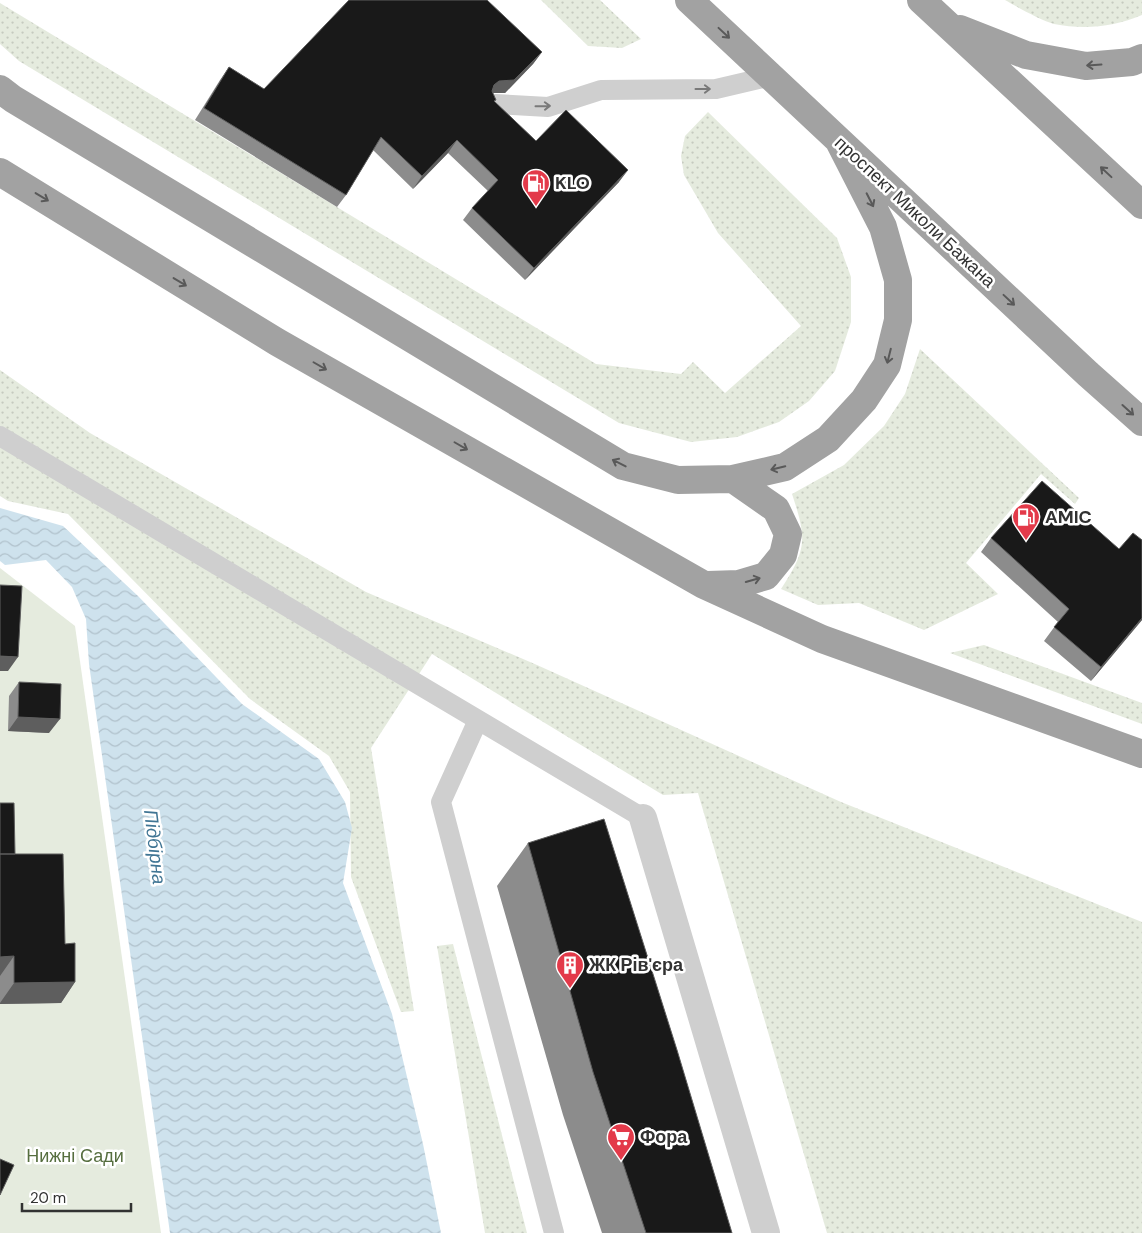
<svg xmlns="http://www.w3.org/2000/svg" width="1142" height="1233" font-family="'DM Sans',sans-serif">
<style>
.grass{fill:url(#grass-dots)}
.garden{fill:#e5ebde}
.water{fill:url(#water-waves)}
.lines{fill:none;stroke-linecap:round;stroke-linejoin:round}
.service{stroke:#cfcfcf;stroke-width:20}
.minor{stroke:#cfcfcf;stroke-width:28}
.trunk{stroke:#a2a2a2;stroke-width:28}
.wall{fill:#8c8c8c}
.shaded-wall{fill:#5e5e5e}
.building{fill:#191919;stroke:#5e5e5e}
.oneway{stroke:#595959}
.oneway2{stroke:#797979}
.labels{text-anchor:middle;dominant-baseline:central;stroke-width:5;stroke-linejoin:round;paint-order:stroke}
.poi-label{font-size:18px;font-weight:bold;fill:#323232;stroke:#fff;text-anchor:start}
.street-label{font-size:18px;fill:#323232;stroke:#fff}
.park-label{font-size:18px;fill:#566e3f;stroke:#fff}
.water-label{font-size:19px;font-style:italic;fill:#407594;stroke:#fff}
</style>
<defs>
<pattern id="grass-dots" width="8" height="8" patternUnits="userSpaceOnUse" patternTransform="scale(1.25)"><rect width="8" height="8" fill="#e5ebde"/><path d="M2 2h.1M6 6h.1" fill="none" stroke="#c5cabf" stroke-width="1.8" stroke-linecap="round"/></pattern>
<pattern id="water-waves" width="16" height="10" patternUnits="userSpaceOnUse" patternTransform="scale(1.25)"><rect width="16" height="10" fill="#cee2ed"/><path d="M0 5q4-4 8 0t8 0" fill="none" stroke="#b1c2cc"/></pattern>
</defs>
<rect width="100%" height="100%" fill="#fff"/>
<path class="grass" d="M 541,0 L 600,0 L 641,39 L 622,48 L 588,46 Z
M 1005,0 L 1142,0 L 1142,15 C 1114,27 1084,30 1054,24 C 1042,21 1017,7 1005,0 Z
M 0,3 L 596,364 L 681,374 L 693,362 L 725,393 L 801,326 L 718,233 L 684,175 L 681,156 L 685,136 L 708,112 L 837,238 L 851,277 L 851,322 L 835,371 L 809,401 L 779,422 L 737,437 L 691,442 L 619,423 L 19,61 L 0,44 Z
M 920,349 L 1079,498 L 1075,504 L 1041,474 L 966,563 L 998,594 L 924,630 L 859,603 L 818,605 L 781,589 C 807,549 807,539 792,494 L 844,465 L 884,426 L 905,394 Z
M 0,370 L 90,433 L 366,592 L 537,665 L 841,802 L 1142,922 L 1142,1233 L 827,1233 L 698,793 L 663,795 L 432,654 L 371,748 L 414,1011 L 401,1012 L 351,877 L 350,792 L 329,756 L 250,699 L 68,514 L 8,501 L 0,496 Z
M 984,645 L 1142,703 L 1142,724 L 950,653 Z
M 453,944 L 527,1233 L 485,1233 L 437,946 Z"/>
<path class="garden" d="M 0,568 L 75,626 L 161,1233 L 0,1233 Z"/>
<path class="water" d="M 0,508 L 63,526 L 138,596 L 242,704 L 319,759 L 345,802 L 352,828 L 343,883 L 392,1014 L 423,1144 L 441,1233 L 170,1233 L 89,664 L 86,619 L 72,587 L 46,560 L 5,565 L 0,561 Z"/>
<g class="lines">
<path class="service" d="M 495,104 L 548,107 L 601,90 L 716,89 L 772,76
M 0,436 L 643,818
M 478,720 L 441,802 L 554,1233"/>
<path class="minor" d="M 643,818 L 766,1233"/>
<path class="trunk" d="M 689,0 L 1088,374 L 1142,422
M 921,0 L 1142,205
M 960,29 L 1026,55 L 1086,66 L 1132,62 L 1142,58
M 0,89 L 13,99 L 623,466 L 678,480 L 733,479 L 785,467 L 828,439 L 864,400 L 887,365 L 898,320 L 898,280 L 883,227 L 839,141
M 0,172 L 277,342 L 704,585 L 822,639 L 1142,754
M 708,585 L 739,584 L 766,576 L 783,555 L 788,534 L 776,509 L 733,479"/>
</g>
<path class="wall" d="M 542,52 L 533,64 L 505,93 L 493,93 L 494,101 L 536,141 L 619,182 L 525,280 L 463,220 L 472,208 L 488,191 L 448,153 L 413,189 L 373,150 L 346,195 L 337,207 L 195,120 L 220,80 L 229,67 L 264,89 Z
M 991,538 L 1119,549 L 1142,540 L 1142,620 L 1091,681 L 1044,641 L 1058,622 L 981,552 Z
M 19,682 L 49,733 L 8,731 L 9,696 Z
M 0,803 L 15,854 L 65,944 L 75,982 L 61,1003 L 0,1004 Z
M 528,843 L 732,1233 L 602,1233 L 563,1115 L 497,886 Z"/>
<path class="shaded-wall" d="M 542,52 L 533,64 L 505,93 L 490,93 L 494,85 L 499,81 Z
M 457,140 L 448,153 L 413,189 L 422,176 Z
M 628,170 L 619,182 L 525,280 L 534,268 Z
M 1142,618 L 1142,620 L 1091,681 L 1101,667 Z
M 0,656 L 18,657 L 8,671 L 0,671 Z
M 18,717 L 60,719 L 49,733 L 8,731 Z
M 14,956 L 0,976 L 0,957 Z
M 75,982 L 61,1003 L 0,1004 L 0,1003 L 14,983 Z"/>
<path class="building" d="M 349,0 L 487,0 L 542,52 L 514,80 L 499,81 L 494,85 L 492,91 L 496,100 L 494,101 L 536,141 L 566,110 L 628,170 L 534,268 L 472,208 L 498,180 L 457,140 L 422,176 L 381,137 L 346,195 L 204,108 L 229,67 L 264,89 Z
M 1042,481 L 1119,549 L 1133,533 L 1142,540 L 1142,618 L 1101,667 L 1054,627 L 1069,609 L 991,538 Z
M 0,585 L 22,586 L 18,657 L 0,656 Z
M 19,682 L 61,684 L 60,719 L 18,717 Z
M 0,803 L 14,803 L 15,854 L 0,854 Z
M 604,819 L 677,1050 L 732,1233 L 646,1233 L 593,1072 L 528,843 Z
M 0,854 L 63,854 L 65,944 L 75,943 L 75,982 L 14,983 L 14,956 L 0,957 Z
M 0,1159 L 14,1165 L 0,1195 Z"/>
<defs><path id="oneway-shaft" d="M-6 0H5M1.5-3L5.5 0L1.5 3" fill="none" stroke-width="1.6" stroke-linecap="round" stroke-linejoin="round" transform="scale(1.25)"/></defs>
<g class="oneway">
<use href="#oneway-shaft" transform="translate(724 33) rotate(43)"/>
<use href="#oneway-shaft" transform="translate(1094 65) rotate(176)"/>
<use href="#oneway-shaft" transform="translate(1106 172) rotate(-137)"/>
<use href="#oneway-shaft" transform="translate(42 197) rotate(31)"/>
<use href="#oneway-shaft" transform="translate(870 200) rotate(63)"/>
<use href="#oneway-shaft" transform="translate(180 282) rotate(31)"/>
<use href="#oneway-shaft" transform="translate(1009 300) rotate(43)"/>
<use href="#oneway-shaft" transform="translate(889 356) rotate(104)"/>
<use href="#oneway-shaft" transform="translate(320 366) rotate(30)"/>
<use href="#oneway-shaft" transform="translate(1128 410) rotate(42)"/>
<use href="#oneway-shaft" transform="translate(461 446) rotate(30)"/>
<use href="#oneway-shaft" transform="translate(619 463) rotate(-153)"/>
<use href="#oneway-shaft" transform="translate(778 468) rotate(166)"/>
<use href="#oneway-shaft" transform="translate(753 580) rotate(-16)"/>
</g>
<g class="oneway2">
<use href="#oneway-shaft" transform="translate(703 89)"/>
<use href="#oneway-shaft" transform="translate(543 106) rotate(-1)"/>
</g>
<defs>
<g id="fuel-pin" transform="scale(1.4375)"><path d="M0 17L-7.5 6A9.5 9.5 0 1 1 7.5 6Z" fill="#e33a4a" stroke="#fff"/><path d="M-5.5-6h7V0h2V4h1.3V-2.5L3-4.5l.8-.8L6-3V5H2.5V1h-1V6h-7ZM-4.2-4.7v3.2H.2V-4.7Z" fill="#fff"/></g>
<g id="building-pin" transform="scale(1.4375)"><path d="M0 17L-7.5 6A9.5 9.5 0 1 1 7.5 6Z" fill="#e33a4a" stroke="#fff"/><path d="M-4-6H4V6H1V3H-1V6H-4ZM-2.5-4.3h1.7v1.8h-1.7ZM.8-4.3h1.7v1.8H.8ZM-2.5-1h1.7V.8h-1.7ZM.8-1h1.7V.8H.8Z" fill="#fff"/></g>
<g id="supermarket-pin" transform="scale(1.4375)"><path d="M0 17L-7.5 6A9.5 9.5 0 1 1 7.5 6Z" fill="#e33a4a" stroke="#fff"/><path d="M-6-5.5h2.5l.6 2H6L4.5 2H-2.5L-4.4-4H-6ZM-1.5 3.2a1.3 1.3 0 1 0 .1 0ZM3 3.2a1.3 1.3 0 1 0 .1 0Z" fill="#fff"/></g>
</defs>
<g fill-rule="evenodd">
<use href="#fuel-pin" x="536" y="183"/>
<use href="#fuel-pin" x="1026" y="517"/>
<use href="#building-pin" x="570" y="965"/>
<use href="#supermarket-pin" x="621" y="1137"/>
</g>
<g class="labels">
<g class="poi-label">
<text x="555" y="183">KLO</text>
<text x="1045" y="517">AMIC</text>
<text x="589" y="965">ЖК Рів'єра</text>
<text x="640" y="1137">Фора</text>
</g>
<g class="street-label">
<text transform="translate(915 212) rotate(43)">проспект Миколи Бажана</text>
</g>
<g class="park-label">
<text x="75" y="1156">Нижні Сади</text>
</g>
<g class="water-label">
<text transform="translate(155 847) rotate(83)">Підбірна</text>
</g>
</g>
<path d="M22 1203v8h109v-8" fill="none" stroke="#323232" stroke-width="2.5"/>
<text x="30" y="1203" font-size="15" fill="#323232" stroke="#ffffff" stroke-width="4" paint-order="stroke">20 m</text>
</svg>
